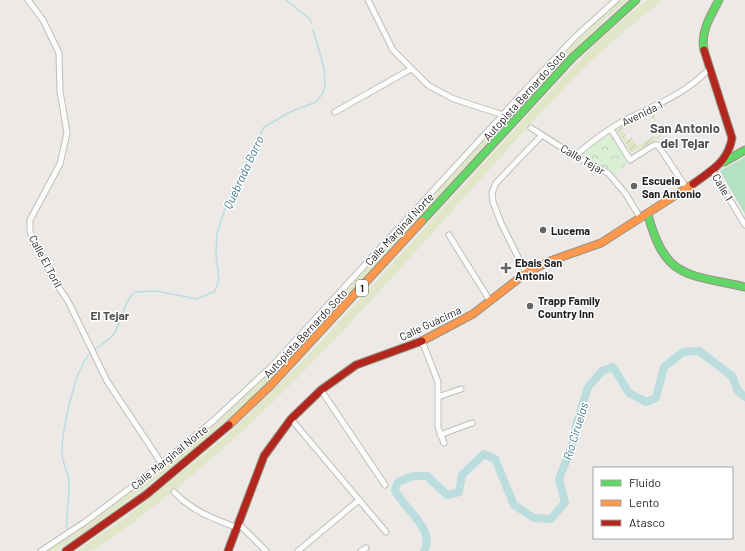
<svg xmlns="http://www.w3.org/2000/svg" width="745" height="551" font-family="Barlow,sans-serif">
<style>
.grass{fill:#dfe7c8}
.park{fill:url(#park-crowns)}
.garden{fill:url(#garden-furrows)}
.pitch{fill:#b4e0c4}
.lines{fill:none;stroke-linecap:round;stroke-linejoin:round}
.stream{stroke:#bcdddd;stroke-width:1.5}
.river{stroke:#bcdddd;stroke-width:8}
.street-casing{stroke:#bfbebd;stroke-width:7}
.fast-casing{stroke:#959280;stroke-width:9}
.slow-casing{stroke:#959280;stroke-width:9}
.jam-casing{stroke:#959280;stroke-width:9}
.street{stroke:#fcfcfb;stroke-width:5}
.fast{stroke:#63d668;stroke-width:7}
.slow{stroke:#ff974d;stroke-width:7}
.jam{stroke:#b3261e;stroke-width:7}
.poi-dot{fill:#666564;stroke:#fff;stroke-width:1.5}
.labels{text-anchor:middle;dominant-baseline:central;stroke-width:3;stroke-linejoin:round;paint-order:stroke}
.shield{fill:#fff;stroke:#626262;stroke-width:1}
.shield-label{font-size:10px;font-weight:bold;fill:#1e1e1e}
.street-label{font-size:11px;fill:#1e1e1e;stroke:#fff}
.poi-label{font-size:11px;font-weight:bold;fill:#1e1e1e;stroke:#fff;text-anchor:start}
.water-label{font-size:12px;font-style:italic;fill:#477b91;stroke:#fff}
.neighbourhood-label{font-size:12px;font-weight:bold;fill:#515151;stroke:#fff}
.quarter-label{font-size:13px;font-weight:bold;fill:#515151;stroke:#fff}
</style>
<defs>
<pattern id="park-crowns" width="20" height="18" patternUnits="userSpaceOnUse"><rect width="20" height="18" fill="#d9f0d4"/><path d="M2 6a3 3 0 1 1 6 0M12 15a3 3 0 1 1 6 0" fill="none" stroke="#bacdb6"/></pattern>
<pattern id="garden-furrows" width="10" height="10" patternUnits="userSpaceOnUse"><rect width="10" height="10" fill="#dfe7c8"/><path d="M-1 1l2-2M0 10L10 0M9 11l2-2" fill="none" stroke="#bfc6ab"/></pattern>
</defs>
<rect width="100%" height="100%" fill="#ece9e7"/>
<path class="grass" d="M 621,0 L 628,0 L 605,19 L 541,84 L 274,376 C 206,441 135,500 55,551 L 45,551 C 120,501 195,447 260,382 C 306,336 350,287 393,238 C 419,209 446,181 472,152 C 520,100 568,47 621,0 Z
M 647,0 L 663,0 C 633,23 604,48 577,75 C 436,221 311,386 149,510 C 133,522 110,541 93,550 C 88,551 82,551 77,551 L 124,519 L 224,438 L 306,358 L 549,92 L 600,39 Z"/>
<path class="park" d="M 609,134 L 612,136 L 628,163 L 614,174 L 588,159 L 584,153 L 606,135 Z"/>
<path class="garden" d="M 651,111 L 656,120 L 654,121 L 649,114 L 622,130 L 627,139 L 631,137 L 637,146 L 655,136 L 656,137 L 659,136 L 659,132 L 662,137 L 631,153 L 617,129 Z"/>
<path class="pitch" d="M 745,157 L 745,214 L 720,171 Z"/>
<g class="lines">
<path class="stream" d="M 286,0 L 310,19 L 311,23
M 94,350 C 101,345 109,340 114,334 C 122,320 123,303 135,292 L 156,291 L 197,299 L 215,291 L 219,280 L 216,255 L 217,233 L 229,197 L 264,127 L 290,112 L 316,102 L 323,93 L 325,84 L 324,68 L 313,30
M 67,532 C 65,515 70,499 69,483 C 69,473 62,463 62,453 C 62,431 75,366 91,353"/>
<path class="river" d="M 424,551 C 437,530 402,507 395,490 L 398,482 L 413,476 L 427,476 L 447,495 L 459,492 L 462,475 L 484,454 L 495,459 L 514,505 L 534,518 L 551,519 L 565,502 L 559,479 L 572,446 L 576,425 L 588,387 L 602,371 L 613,367 L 629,393 L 646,402 L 656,398 L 664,367 L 683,352 L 699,351 L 732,376 L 738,391 L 745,397"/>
<g class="street-casing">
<path id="street" d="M 28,0 L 43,20 L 59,53 L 60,91 L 67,133 L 60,164 L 30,220 L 30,232 L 53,279 L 68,301 L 107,381 L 162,464
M 368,0 L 393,50 L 429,86 L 454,99 L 503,115
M 335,112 L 411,69
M 531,128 L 575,156 L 608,173 L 625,193 L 641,219
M 611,129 L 630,160 L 654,145 L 658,145 L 687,189
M 575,156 C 591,142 607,130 625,120 C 657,104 684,95 709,69
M 712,170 L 745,225
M 449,235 L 490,301
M 526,273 L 501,223 L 493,202 L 492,193 L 496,183 L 542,135
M 422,341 L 438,382 L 438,427 L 444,443
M 321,390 L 385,485
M 438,397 L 461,389
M 291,419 L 386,532
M 440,435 L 472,423
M 174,492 C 192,511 214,519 238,528
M 239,524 L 266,551
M 41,551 L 85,522 L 162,464 L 214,420 L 272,366 L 542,72 L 575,37 L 616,0
M 298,551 L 359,500
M 361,551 L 366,548"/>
</g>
<g class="fast-casing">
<path id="fast" d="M 704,50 C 700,32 711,15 719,0
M 724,162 L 745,150
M 648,215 C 665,279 687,274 745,287
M 422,221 L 572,58 L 636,0"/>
</g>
<g class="slow-casing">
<path id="slow" d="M 422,341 L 473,314 L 526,273 L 550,261 L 601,243 L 693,184
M 229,425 L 270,386 L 422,221"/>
</g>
<g class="jam-casing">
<path id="jam" d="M 693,184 C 712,170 728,162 732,138 L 704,50
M 66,551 L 147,494 L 229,425
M 228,551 L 264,456 L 291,419 L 321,390 L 356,365 L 422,341"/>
</g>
<use href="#street" class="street"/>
<use href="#fast" class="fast"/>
<use href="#slow" class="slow"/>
<use href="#jam" class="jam"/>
</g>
<g class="poi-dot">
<circle cx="634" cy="186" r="4"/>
<circle cx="543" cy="230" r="4"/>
<path d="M504 262h4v4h4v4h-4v4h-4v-4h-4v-4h4z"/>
<circle cx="530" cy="306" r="4"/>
</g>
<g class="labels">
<rect class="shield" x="356" y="280" width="12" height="16" rx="3"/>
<g class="shield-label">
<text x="362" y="288">1</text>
</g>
<g class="street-label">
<text transform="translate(524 95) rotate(-48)">Autopista Bernardo Soto</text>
<text transform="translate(642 113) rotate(-26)">Avenida 1</text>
<text transform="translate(583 159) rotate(30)">Calle Tejar</text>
<text transform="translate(723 187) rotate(60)">Calle 1</text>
<text transform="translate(399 229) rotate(-47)">Calle Marginal Norte</text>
<text transform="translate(46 261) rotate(62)">Calle El Toril</text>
<text transform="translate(430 323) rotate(-25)">Calle Guácima</text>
<text transform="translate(305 333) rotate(-47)">Autopista Bernardo Soto</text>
<text transform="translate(169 457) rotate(-39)">Calle Marginal Norte</text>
</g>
<g class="poi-label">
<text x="642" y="180">Escuela<tspan x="642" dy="13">San Antonio</tspan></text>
<text x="551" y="230">Lucema</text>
<text x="515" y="262">Ebais San<tspan x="515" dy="13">Antonio</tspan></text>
<text x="538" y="300">Trapp Family<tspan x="538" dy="13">Country Inn</tspan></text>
</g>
<g class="water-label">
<text transform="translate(243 172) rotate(-65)">Quebrada Barro</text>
<text transform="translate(575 431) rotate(-73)">Río Ciruelas</text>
</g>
<g class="neighbourhood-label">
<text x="110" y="315">El Tejar</text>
</g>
<g class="quarter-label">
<text x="685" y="128">San Antonio<tspan x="685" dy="15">del Tejar</tspan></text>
</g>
</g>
<rect x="593" y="467" width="140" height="72" fill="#ffffff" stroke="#a5a5a5"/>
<rect x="601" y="480" width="20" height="6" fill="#63d668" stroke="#a5a5a5"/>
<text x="629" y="487" font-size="12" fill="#1e1e1e">Fluido</text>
<rect x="601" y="500" width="20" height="6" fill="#ff974d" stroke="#a5a5a5"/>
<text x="629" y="507" font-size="12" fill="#1e1e1e">Lento</text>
<rect x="601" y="520" width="20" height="6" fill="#b3261e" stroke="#a5a5a5"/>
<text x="629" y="527" font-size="12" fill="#1e1e1e">Atasco</text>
</svg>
